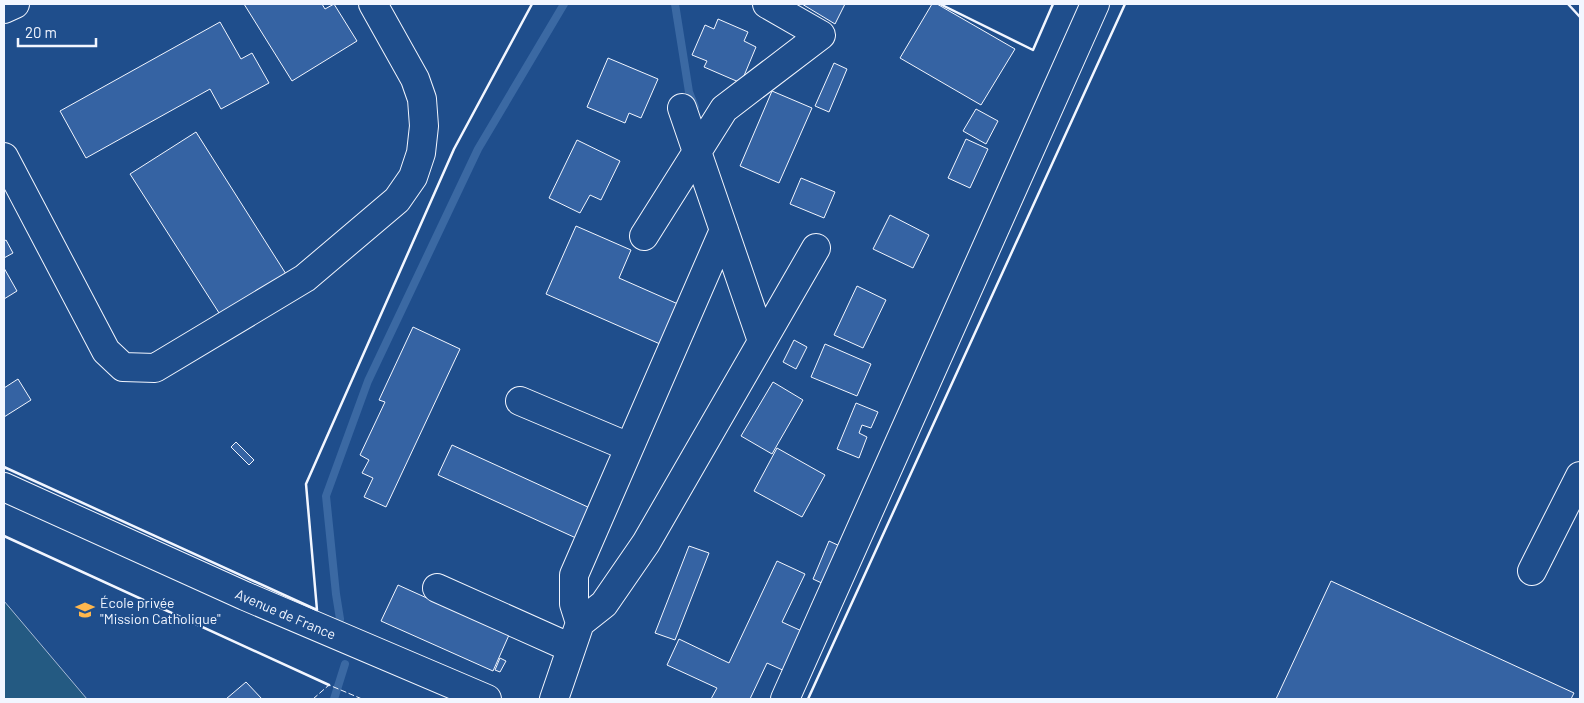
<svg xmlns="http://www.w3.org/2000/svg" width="1584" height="703" font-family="Barlow,sans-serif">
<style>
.pitch{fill:#245a82;stroke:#a8bbd7}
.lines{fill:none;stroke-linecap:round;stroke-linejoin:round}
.stream{stroke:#3b69a3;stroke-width:8}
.building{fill:#3563a3;stroke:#f2f6ff}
.minor-casing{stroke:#f2f6ff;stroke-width:30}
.major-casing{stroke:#f2f6ff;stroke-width:30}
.minor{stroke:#1f4e8c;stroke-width:28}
.major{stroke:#1f4e8c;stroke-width:28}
.fence{stroke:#f2f6ff;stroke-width:1;stroke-dasharray:6 2.5;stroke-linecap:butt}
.wall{stroke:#f2f6ff;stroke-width:2.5}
.labels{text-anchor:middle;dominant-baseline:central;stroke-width:4;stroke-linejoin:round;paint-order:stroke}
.poi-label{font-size:14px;fill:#f2f6ff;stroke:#1f4e8c;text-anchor:start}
.street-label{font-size:14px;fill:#f2f6ff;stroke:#1f4e8c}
</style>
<rect width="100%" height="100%" fill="#1f4e8c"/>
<path class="pitch" d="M 4,601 L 87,699 L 4,699 Z"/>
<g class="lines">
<path class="stream" d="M 675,4 L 689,92 L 695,107
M 340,619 L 336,594 L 326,496 L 368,381 L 478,149 L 564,4
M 334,699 L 345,664"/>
</g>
<path class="building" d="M 244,4 L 322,4 L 325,9 L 334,4 L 357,41 L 292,81 Z
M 802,4 L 845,4 L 835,24 Z
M 932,4 L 937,4 L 1015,49 L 981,105 L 900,58 Z
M 718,19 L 748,32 L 744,41 L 756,47 L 741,83 L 704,67 L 707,61 L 692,55 L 705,25 L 714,29 Z
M 220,22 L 241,59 L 252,53 L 269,83 L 221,109 L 210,89 L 86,158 L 60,111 Z
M 608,58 L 658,79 L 641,118 L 629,113 L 625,123 L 587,107 Z
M 834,63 L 847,69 L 829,112 L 815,106 Z
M 772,91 L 812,108 L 779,183 L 740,166 Z
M 976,109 L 998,121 L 986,144 L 963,131 Z
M 196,132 L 286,274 L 221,316 L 130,174 Z
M 966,139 L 988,149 L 970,188 L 948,178 Z
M 577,140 L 620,161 L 601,200 L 590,195 L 580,213 L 549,198 Z
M 801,178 L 835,192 L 824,218 L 790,204 Z
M 890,215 L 929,235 L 913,268 L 873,249 Z
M 576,226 L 631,250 L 619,278 L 678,304 L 660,344 L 546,294 Z
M 6,240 L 13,253 L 4,258 L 4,241 Z
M 4,268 L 17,291 L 4,299 Z
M 857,286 L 886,300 L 863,348 L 834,335 Z
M 413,327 L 460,349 L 386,507 L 364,497 L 373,478 L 362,473 L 369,460 L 360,455 L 385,402 L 379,400 Z
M 794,340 L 807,347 L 796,369 L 783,362 Z
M 825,344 L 871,364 L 857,396 L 811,377 Z
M 18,379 L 31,400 L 4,417 L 4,388 Z
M 773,382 L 803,400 L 772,454 L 741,436 Z
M 856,403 L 878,412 L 871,428 L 862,425 L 859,433 L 867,437 L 859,458 L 837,449 Z
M 236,442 L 254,460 L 249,465 L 231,447 Z
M 452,445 L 590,508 L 576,538 L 438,475 Z
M 777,448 L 825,475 L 802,517 L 754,491 Z
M 829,541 L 842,547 L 826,585 L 813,579 Z
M 689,546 L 709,553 L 675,640 L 655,633 Z
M 777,561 L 805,574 L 782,622 L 806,633 L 787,672 L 767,663 L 750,699 L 711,699 L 717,688 L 667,665 L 679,639 L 729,663 Z
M 1331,581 L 1574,693 L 1571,699 L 1276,699 Z
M 398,585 L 509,635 L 493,671 L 381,621 Z
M 500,658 L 506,661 L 500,672 L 495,670 Z
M 246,682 L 262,699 L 226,699 Z"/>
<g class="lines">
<g class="minor-casing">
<path id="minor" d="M 4,9 L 15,4
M 682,108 L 762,341
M 4,157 L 106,351 L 123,367 L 155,368 L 305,278 L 397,200 L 413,177 L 421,153 L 424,126 L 422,99 L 415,79 L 373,4
M 644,236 L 724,109 L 821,35 L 767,4
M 520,401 L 629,447
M 1532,571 L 1580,476
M 437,588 L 571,648
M 580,623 L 574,604 L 574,575 L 724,230
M 554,699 L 580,623 L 604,604 L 646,543 L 816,248
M 785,699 L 1095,4"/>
</g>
<g class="major-casing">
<g id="major">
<path id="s1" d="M 4,487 L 245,596 L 487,699"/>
</g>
</g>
<use href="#minor" class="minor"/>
<use href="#major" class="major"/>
<path class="fence" d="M 313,699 L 329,685 L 362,699"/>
<path class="wall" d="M 940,4 L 1033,50 L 1053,4
M 1568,4 L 1580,17
M 4,467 L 317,610 L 306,484 L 454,149 L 532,4
M 4,536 L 329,685
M 808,699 L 1125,4"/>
</g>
<defs>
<g id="school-bare" transform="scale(1.5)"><path d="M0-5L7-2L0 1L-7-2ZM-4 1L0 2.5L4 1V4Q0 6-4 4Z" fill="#ffb74d" stroke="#1f4e8c" stroke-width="2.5" paint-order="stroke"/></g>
</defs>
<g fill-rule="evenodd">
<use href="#school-bare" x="85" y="610"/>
</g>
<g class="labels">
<g class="poi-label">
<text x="100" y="602">École privée<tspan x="100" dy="16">"Mission Catholique"</tspan></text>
</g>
<g class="street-label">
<text stroke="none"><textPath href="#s1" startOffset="309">Avenue de France</textPath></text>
</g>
</g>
<rect width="1584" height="703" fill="none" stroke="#f2f6ff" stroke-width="10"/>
<path d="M18 38v8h78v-8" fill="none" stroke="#f2f6ff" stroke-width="2.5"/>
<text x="25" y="38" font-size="15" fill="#f2f6ff" stroke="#1f4e8c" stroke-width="4" paint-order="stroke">20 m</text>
</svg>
